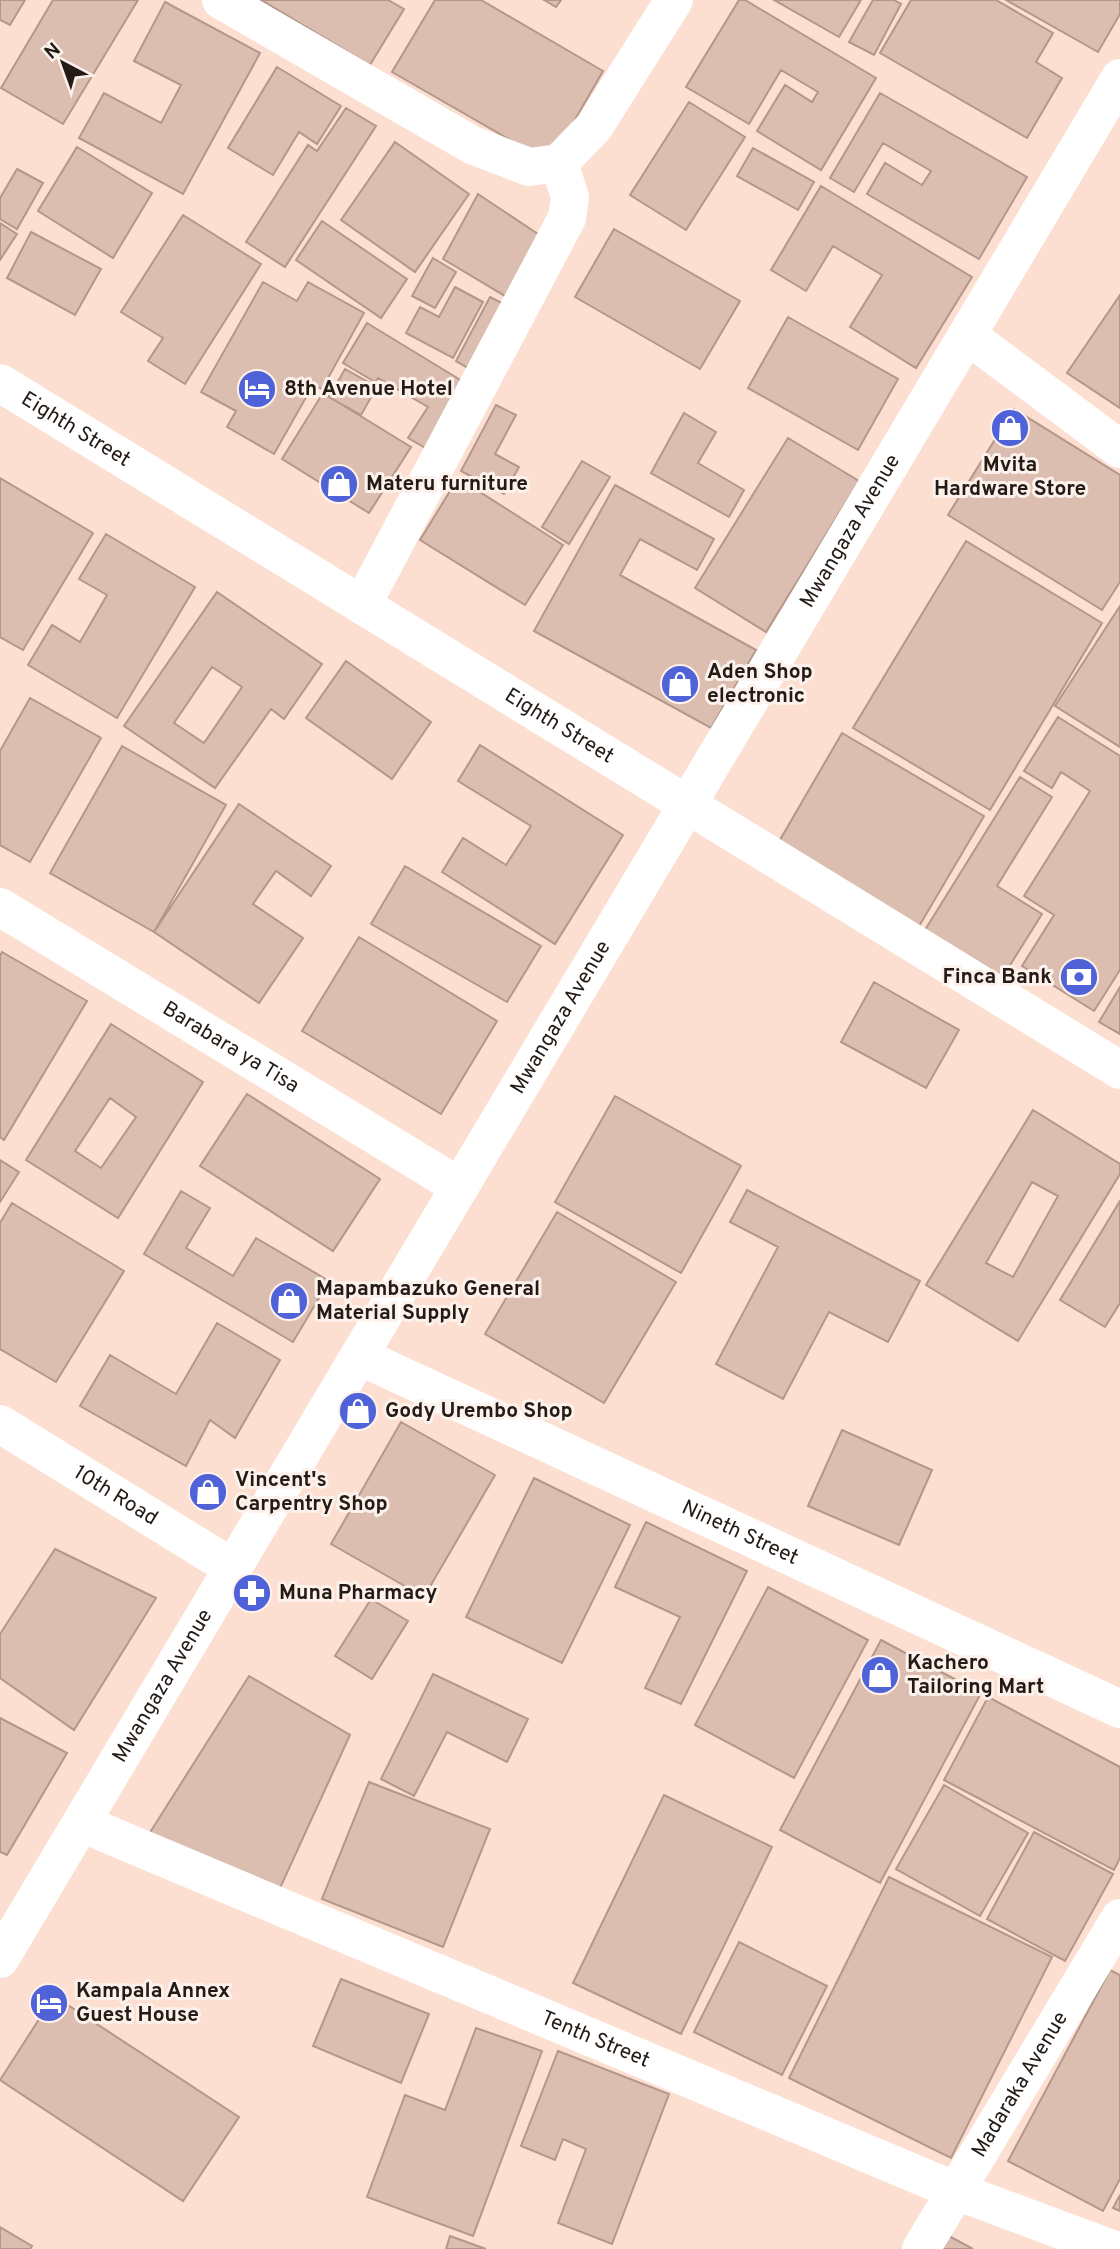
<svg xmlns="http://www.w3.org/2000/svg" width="1120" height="2249" font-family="Overpass,sans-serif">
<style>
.building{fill:#dbbeb0;stroke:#b3978b;stroke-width:2;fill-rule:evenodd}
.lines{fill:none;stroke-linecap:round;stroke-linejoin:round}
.street{stroke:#fff;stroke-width:38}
.labels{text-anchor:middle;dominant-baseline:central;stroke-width:6;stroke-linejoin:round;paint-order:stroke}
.poi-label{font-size:21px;font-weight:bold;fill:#251b16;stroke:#fdf1eb;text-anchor:start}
.street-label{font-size:21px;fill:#251b16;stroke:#fdf1eb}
</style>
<rect width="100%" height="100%" fill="#fddfd1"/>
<path class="building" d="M 0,0 L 25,0 L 10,25 L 0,20 Z
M 53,0 L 138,0 L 63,124 L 1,88 Z
M 261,0 L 388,0 L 404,9 L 370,65 Z
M 435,0 L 481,0 L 603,71 L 550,163 L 392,72 Z
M 544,0 L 561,0 L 556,7 Z
M 739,0 L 745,0 L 876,78 L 821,170 L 757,131 L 785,85 L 812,102 L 818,92 L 781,70 L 749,124 L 686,87 Z
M 774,0 L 861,0 L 839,37 Z
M 873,0 L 894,0 L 901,4 L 874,55 L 849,42 Z
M 911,0 L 996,0 L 1053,33 L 1036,62 L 1062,78 L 1027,138 L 880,53 Z
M 1006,0 L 1120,0 L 1120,14 L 1098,52 Z
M 165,2 L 260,53 L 183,194 L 79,138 L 104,93 L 161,123 L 181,85 L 134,61 Z
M 277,67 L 341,106 L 317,144 L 299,132 L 273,175 L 228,148 Z
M 880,93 L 1027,177 L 979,259 L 867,194 L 885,163 L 922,185 L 931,171 L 883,143 L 854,192 L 830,178 Z
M 689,102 L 745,137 L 686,230 L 630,195 Z
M 346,108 L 376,126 L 285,267 L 246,242 L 308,145 L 317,151 Z
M 395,142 L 469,194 L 415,272 L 341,220 Z
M 77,147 L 152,193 L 113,258 L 38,211 Z
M 753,148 L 814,182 L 798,210 L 737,176 Z
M 17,169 L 43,183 L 17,229 L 0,219 L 0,198 Z
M 821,186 L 972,277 L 916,368 L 850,327 L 882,275 L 833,246 L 806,291 L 771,270 Z
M 478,194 L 541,236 L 510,299 L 443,259 Z
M 183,215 L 261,264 L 185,384 L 148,361 L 163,338 L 121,312 Z
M 322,221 L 407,279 L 381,318 L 296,260 Z
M 0,223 L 17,234 L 0,260 Z
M 614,229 L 740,301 L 700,369 L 575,297 Z
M 31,232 L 101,269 L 75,315 L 7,278 Z
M 433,258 L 456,272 L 435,308 L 412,296 Z
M 263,282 L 297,301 L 308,282 L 364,313 L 322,389 L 313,385 L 274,454 L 227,427 L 236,411 L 201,392 Z
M 455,287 L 483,302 L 453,358 L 406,333 L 420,307 L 439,317 Z
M 1120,295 L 1120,408 L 1067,373 Z
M 490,297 L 510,307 L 475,372 L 456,361 Z
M 788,317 L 898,379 L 858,450 L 748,388 Z
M 367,323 L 467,384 L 427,449 L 408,438 L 428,407 L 378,378 L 375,382 L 343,363 Z
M 345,369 L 377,387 L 361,415 L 329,397 Z
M 323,393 L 411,447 L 369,513 L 282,459 Z
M 496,405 L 516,415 L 495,454 L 519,467 L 504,494 L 461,471 Z
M 1014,409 L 1120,475 L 1120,582 L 1102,610 L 948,515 Z
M 684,413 L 716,432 L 698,463 L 744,490 L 729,517 L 651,473 Z
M 788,438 L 859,481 L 766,632 L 695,588 Z
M 582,461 L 610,477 L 569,544 L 542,527 Z
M 0,478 L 93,533 L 23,650 L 0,637 Z
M 458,478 L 563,545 L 525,605 L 420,540 Z
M 615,485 L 714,539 L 697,570 L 640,539 L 620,575 L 756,650 L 711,728 L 534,631 Z
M 106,534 L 195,587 L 117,718 L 28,665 L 52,625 L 80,642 L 107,595 L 79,579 Z
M 966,541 L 1102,623 L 990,810 L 853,728 Z
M 217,592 L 322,664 L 284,719 L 271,709 L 215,788 L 124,726 ZM 212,667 L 242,687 L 204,743 L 174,723 Z
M 1120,606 L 1120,747 L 1055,706 Z
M 346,661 L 431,722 L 392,779 L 306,718 Z
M 30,698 L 101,738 L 30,862 L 0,845 L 0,751 Z
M 1058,717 L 1120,756 L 1120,970 L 1094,1011 L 1022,966 L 1054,915 L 1024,896 L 1090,791 L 1061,772 L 1052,788 L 1024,771 Z
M 842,733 L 984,816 L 918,928 L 777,845 Z
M 480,745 L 623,835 L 555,944 L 442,872 L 463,838 L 506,865 L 531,826 L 458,781 Z
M 122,746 L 226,805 L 154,932 L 50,873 Z
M 1020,777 L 1052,797 L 997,886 L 1042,914 L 1002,978 L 925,930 Z
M 239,804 L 331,866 L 311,896 L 276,871 L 253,904 L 303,938 L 259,1003 L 154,932 Z
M 405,866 L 541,946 L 507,1002 L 371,924 Z
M 359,937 L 497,1021 L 441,1114 L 302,1031 Z
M 2,952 L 87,1001 L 4,1140 L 0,1137 L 0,956 Z
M 874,982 L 959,1030 L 926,1088 L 841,1042 Z
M 1120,987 L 1120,1034 L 1099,1022 Z
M 111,1024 L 203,1082 L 118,1218 L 26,1160 ZM 110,1098 L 136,1117 L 101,1168 L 75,1151 Z
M 247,1094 L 380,1179 L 333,1251 L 200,1166 Z
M 615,1096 L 741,1166 L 681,1273 L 555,1202 Z
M 1033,1110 L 1120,1164 L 1120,1174 L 1018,1341 L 926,1285 ZM 1032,1182 L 1058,1196 L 1013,1277 L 986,1263 Z
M 0,1160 L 19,1172 L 0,1202 Z
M 747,1190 L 920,1281 L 888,1342 L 829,1312 L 783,1399 L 716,1364 L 778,1247 L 730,1222 Z
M 181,1191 L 210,1208 L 186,1248 L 233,1276 L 256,1238 L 329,1281 L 293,1342 L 144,1254 Z
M 1120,1201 L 1120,1303 L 1105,1327 L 1060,1300 Z
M 12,1203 L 124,1271 L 56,1382 L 0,1349 L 0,1223 Z
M 557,1212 L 676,1282 L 604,1403 L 485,1334 Z
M 217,1323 L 280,1360 L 235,1438 L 210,1420 L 186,1466 L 80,1406 L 110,1355 L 176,1394 Z
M 401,1422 L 495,1475 L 424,1597 L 331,1544 Z
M 842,1430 L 932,1470 L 899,1545 L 808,1506 Z
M 534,1478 L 630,1525 L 562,1663 L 466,1617 Z
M 646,1522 L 747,1571 L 681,1704 L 645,1688 L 680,1617 L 615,1587 Z
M 55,1549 L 156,1598 L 74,1730 L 0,1678 L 0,1634 Z
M 768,1587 L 868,1640 L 794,1778 L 695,1725 Z
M 371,1599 L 408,1621 L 372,1679 L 335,1656 Z
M 881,1640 L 981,1693 L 880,1883 L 780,1830 Z
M 433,1674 L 528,1719 L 507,1762 L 447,1732 L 414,1796 L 381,1779 Z
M 249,1676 L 350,1735 L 276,1897 L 149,1834 Z
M 988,1697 L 1120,1767 L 1120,1858 L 1114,1870 L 944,1780 Z
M 0,1718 L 67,1753 L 7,1855 L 0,1852 Z
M 369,1782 L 490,1829 L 443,1947 L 322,1899 Z
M 944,1785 L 1028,1833 L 980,1916 L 896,1869 Z
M 664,1795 L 772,1847 L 681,2034 L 573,1983 Z
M 1034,1832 L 1113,1874 L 1065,1961 L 987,1919 Z
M 889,1877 L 1052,1957 L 951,2158 L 789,2078 Z
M 739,1942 L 827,1986 L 782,2075 L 694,2032 Z
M 1110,1970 L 1120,1975 L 1120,2179 L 1103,2211 L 1008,2161 Z
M 341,1979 L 429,2014 L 401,2083 L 313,2046 Z
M 54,1996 L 239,2117 L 183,2201 L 0,2080 Z
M 476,2028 L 542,2051 L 473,2236 L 367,2197 L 405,2095 L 445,2110 Z
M 558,2051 L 669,2094 L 612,2244 L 558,2223 L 586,2149 L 563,2139 L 555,2160 L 521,2146 Z
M 1120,2195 L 1120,2211 L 1113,2208 Z
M 0,2227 L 32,2246 L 30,2249 L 0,2249 Z
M 947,2235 L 973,2249 L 938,2249 Z
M 450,2236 L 486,2249 L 446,2249 Z"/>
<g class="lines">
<g class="street">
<path d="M 221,0 L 472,145 L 529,167 L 559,163 L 594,127 L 674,0"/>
<path d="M 967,335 L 1120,449"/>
<path id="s1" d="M 0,383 L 1120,1070"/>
<path d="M 362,605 L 567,218 L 570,197 L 559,163"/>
<path id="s2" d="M 0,907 L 460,1187"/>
<path id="s3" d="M 359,1356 L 1120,1709"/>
<path id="s4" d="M 0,1424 L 233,1568"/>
<path id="s5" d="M 81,1823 L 956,2191 L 1112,2249"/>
<path id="s6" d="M 0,1959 L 1120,78"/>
<path id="s7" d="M 921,2249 L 1120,1918"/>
</g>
</g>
<defs>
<g id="hotel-disc" transform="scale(2.0125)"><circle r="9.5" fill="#5062d8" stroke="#fdf1eb"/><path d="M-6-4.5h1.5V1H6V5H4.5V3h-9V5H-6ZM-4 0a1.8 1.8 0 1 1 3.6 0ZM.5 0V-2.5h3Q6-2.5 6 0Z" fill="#fff"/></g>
<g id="shop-disc" transform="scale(2.0125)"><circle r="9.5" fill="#5062d8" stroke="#fdf1eb"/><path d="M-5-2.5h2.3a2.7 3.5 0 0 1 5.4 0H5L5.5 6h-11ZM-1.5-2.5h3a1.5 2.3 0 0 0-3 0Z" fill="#fff"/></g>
<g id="bank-disc" transform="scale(2.0125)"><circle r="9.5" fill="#5062d8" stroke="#fdf1eb"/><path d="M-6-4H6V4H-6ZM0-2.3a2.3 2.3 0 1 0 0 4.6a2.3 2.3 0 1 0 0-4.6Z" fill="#fff"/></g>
<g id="pharmacy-disc" transform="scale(2.0125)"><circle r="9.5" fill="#5062d8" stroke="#fdf1eb"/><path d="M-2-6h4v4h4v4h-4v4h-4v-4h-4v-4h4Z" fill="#fff"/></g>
</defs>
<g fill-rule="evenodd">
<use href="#hotel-disc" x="257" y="389"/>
<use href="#shop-disc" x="1010" y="428"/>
<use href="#shop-disc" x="339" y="484"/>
<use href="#shop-disc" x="680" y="684"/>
<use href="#bank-disc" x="1079" y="977"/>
<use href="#shop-disc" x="289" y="1301"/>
<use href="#shop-disc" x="358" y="1411"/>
<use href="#shop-disc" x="208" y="1492"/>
<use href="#pharmacy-disc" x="252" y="1593"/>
<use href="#shop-disc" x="880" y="1675"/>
<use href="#hotel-disc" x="49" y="2003"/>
</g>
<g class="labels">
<g class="poi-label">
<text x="284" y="389">8th Avenue Hotel</text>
<text x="1010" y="465" text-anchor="middle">Mvita<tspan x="1010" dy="24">Hardware Store</tspan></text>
<text x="366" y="484">Materu furniture</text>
<text x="707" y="672">Aden Shop<tspan x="707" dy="24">electronic</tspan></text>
<text x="1052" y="977" text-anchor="end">Finca Bank</text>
<text x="316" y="1289">Mapambazuko General<tspan x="316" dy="24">Material Supply</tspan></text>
<text x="385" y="1411">Gody Urembo Shop</text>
<text x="235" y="1480">Vincent's<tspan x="235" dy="24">Carpentry Shop</tspan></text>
<text x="279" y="1593">Muna Pharmacy</text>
<text x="907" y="1663">Kachero<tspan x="907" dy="24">Tailoring Mart</tspan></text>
<text x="76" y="1991">Kampala Annex<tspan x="76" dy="24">Guest House</tspan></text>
</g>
<g class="street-label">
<text stroke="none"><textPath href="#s1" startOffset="89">Eighth Street</textPath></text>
<text stroke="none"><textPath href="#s6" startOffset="1662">Mwangaza Avenue</textPath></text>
<text stroke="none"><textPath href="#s1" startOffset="656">Eighth Street</textPath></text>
<text stroke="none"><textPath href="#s6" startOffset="1096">Mwangaza Avenue</textPath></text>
<text stroke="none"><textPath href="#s2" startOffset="270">Barabara ya Tisa</textPath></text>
<text stroke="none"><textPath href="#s4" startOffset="136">10th Road</textPath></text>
<text stroke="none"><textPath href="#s3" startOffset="420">Nineth Street</textPath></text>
<text stroke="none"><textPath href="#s6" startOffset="318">Mwangaza Avenue</textPath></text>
<text stroke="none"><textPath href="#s5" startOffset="558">Tenth Street</textPath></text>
<text stroke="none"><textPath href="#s7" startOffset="192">Madaraka Avenue</textPath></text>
</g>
</g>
<g transform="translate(63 63) rotate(319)" stroke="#fdf1eb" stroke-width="5" paint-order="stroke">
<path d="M0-5L12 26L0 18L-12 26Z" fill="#251b16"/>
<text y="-10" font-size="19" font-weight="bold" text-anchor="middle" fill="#251b16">N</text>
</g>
</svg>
